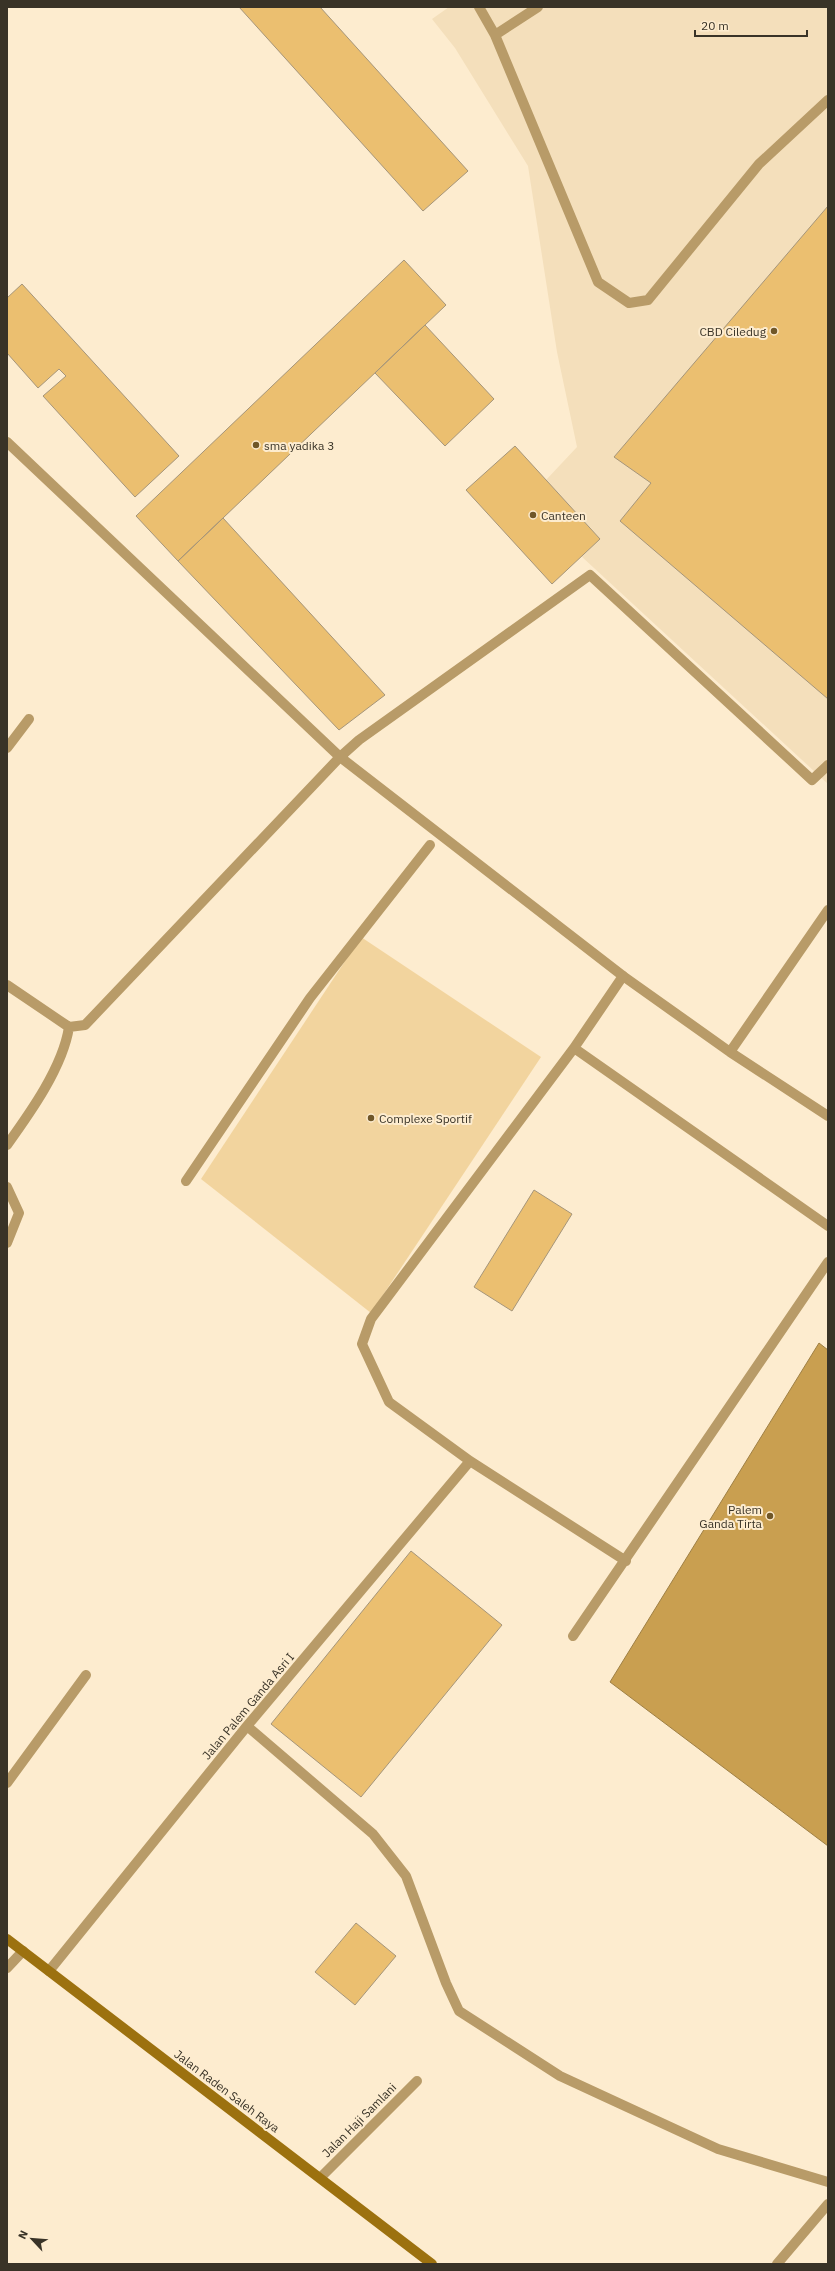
<svg xmlns="http://www.w3.org/2000/svg" width="835" height="2271" font-family="'IBM Plex Sans',sans-serif">
<style>
.built{fill:#f4dfbb}
.green{fill:#f2d49e}
.water{fill:#c99f50;stroke:#9e7f44}
.building{fill:#ebbf70;stroke:#a5957a}
.lines{fill:none;stroke-linecap:round;stroke-linejoin:round}
.service{stroke:#b89b68;stroke-width:10}
.pedestrian{stroke:#b89b68;stroke-width:10}
.minor{stroke:#b89b68;stroke-width:10}
.secondary{stroke:#9c710f;stroke-width:10}
.poi-dot{fill:#705728;stroke:#fdeccf;stroke-width:1.5}
.labels{text-anchor:middle;dominant-baseline:central;stroke-width:4;stroke-linejoin:round;paint-order:stroke}
.poi-label{font-size:12px;fill:#393327;stroke:#fdeccf;text-anchor:start}
.street-label{font-size:12px;fill:#393327;stroke:#fdeccf}
</style>
<rect width="100%" height="100%" fill="#fdeccf"/>
<path class="built" d="M 449,7 L 828,7 L 828,784 L 581,556 L 600,539 L 546,480 L 577,447 L 557,352 L 528,166 L 455,48 L 432,19 Z"/>
<path class="green" d="M 361,937 L 541,1057 L 371,1313 L 201,1179 Z"/>
<path class="water" d="M 819,1343 L 828,1350 L 828,1846 L 610,1682 Z"/>
<path class="building" d="M 239,7 L 320,7 L 468,171 L 423,211 Z
M 828,206 L 828,699 L 620,521 L 651,483 L 614,457 Z
M 404,260 L 446,305 L 178,561 L 136,516 Z
M 22,284 L 179,456 L 135,497 L 43,396 L 66,376 L 59,369 L 38,388 L 7,353 L 7,298 Z
M 425,325 L 494,399 L 445,446 L 375,373 Z
M 515,446 L 600,539 L 552,584 L 466,490 Z
M 223,518 L 385,695 L 339,730 L 178,561 Z
M 534,1190 L 572,1214 L 512,1311 L 474,1287 Z
M 411,1551 L 502,1625 L 361,1797 L 271,1724 Z
M 356,1923 L 396,1956 L 355,2005 L 315,1972 Z"/>
<g class="lines">
<path class="service" d="M 479,7 L 495,35
M 538,7 L 495,35 L 598,282 L 629,303 L 648,300 L 759,164 L 828,100
M 623,976 L 730,1052 L 828,1116
M 730,1052 L 828,910
M 320,2178 L 417,2081"/>
<path class="pedestrian" d="M 186,1181 L 310,998 L 430,845"/>
<path class="minor" d="M 7,442 L 340,757 L 623,976 L 574,1048 L 371,1319 L 362,1344 L 389,1402 L 470,1461 L 626,1561
M 7,748 L 29,719
M 7,985 L 69,1027 L 85,1025 L 340,757 L 359,740 L 590,575 L 812,780 L 828,765
M 574,1048 L 828,1226
M 7,1145 C 30,1113 63,1067 69,1027
M 7,1187 L 19,1213 L 7,1243
M 573,1636 L 828,1262
M 247,1726 L 373,1834 L 406,1876 L 446,1983 L 459,2011 L 560,2076 L 718,2149 L 828,2182
M 7,1783 L 86,1675
M 7,1968 L 23,1951
M 49,1971 L 247,1726 L 470,1461
M 777,2264 L 828,2204"/>
<path class="secondary" d="M 7,1939 L 432,2264"/>
</g>
<g class="poi-dot">
<circle cx="774" cy="331" r="4"/>
<circle cx="256" cy="445" r="4"/>
<circle cx="533" cy="515" r="4"/>
<circle cx="371" cy="1118" r="4"/>
<circle cx="770" cy="1516" r="4"/>
</g>
<g class="labels">
<g class="poi-label">
<text x="766" y="331" text-anchor="end">CBD Ciledug</text>
<text x="264" y="445">sma yadika 3</text>
<text x="541" y="515">Canteen</text>
<text x="379" y="1118">Complexe Sportif</text>
<text x="762" y="1509" text-anchor="end">Palem<tspan x="762" dy="14">Ganda Tirta</tspan></text>
</g>
<g class="street-label">
<text transform="translate(248 1706) rotate(-50)">Jalan Palem Ganda Asri I</text>
<text transform="translate(227 2091) rotate(37)">Jalan Raden Saleh Raya</text>
<text transform="translate(359 2120) rotate(-45)">Jalan Haji Samlani</text>
</g>
</g>
<rect width="835" height="2271" fill="none" stroke="#393327" stroke-width="16"/>
<g transform="translate(32 2239) rotate(296)" stroke="#fdeccf" stroke-width="3" paint-order="stroke">
<path d="M0-3L7 15L0 10L-7 15Z" fill="#393327"/>
<text y="-6" font-size="11" font-weight="bold" text-anchor="middle" fill="#393327">N</text>
</g>
<path d="M695 30v6h112v-6" fill="none" stroke="#393327" stroke-width="2"/>
<text x="701" y="30" font-size="12" fill="#393327" stroke="#fdeccf" stroke-width="3" paint-order="stroke">20 m</text>
</svg>
